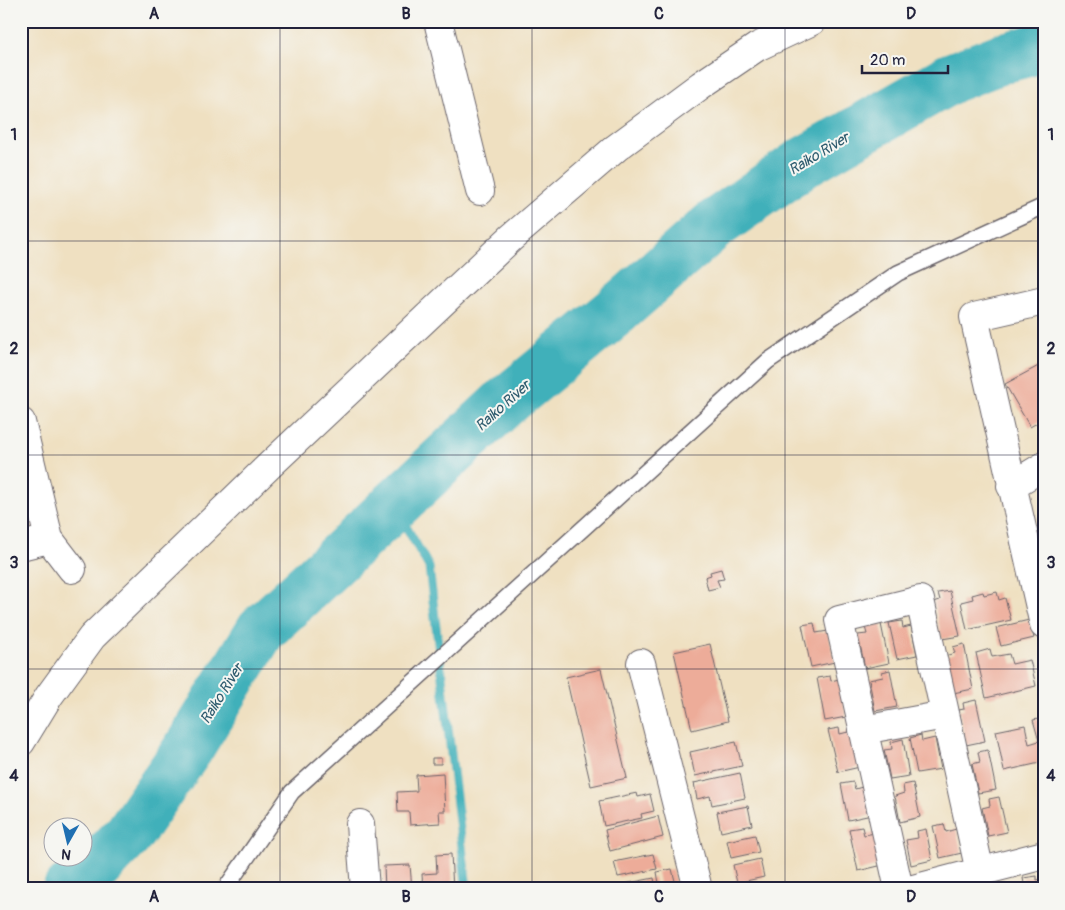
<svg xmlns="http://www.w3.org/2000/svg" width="1065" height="910" font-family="Pangolin,sans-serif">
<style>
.water{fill:#40b0ba;stroke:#31697a}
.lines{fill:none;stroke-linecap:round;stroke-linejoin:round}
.stream{stroke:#40b0ba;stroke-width:9}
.river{stroke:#40b0ba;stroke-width:51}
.building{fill:#edac99}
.service-casing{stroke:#6a646a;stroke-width:18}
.minor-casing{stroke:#6a646a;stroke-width:30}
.service{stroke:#fff;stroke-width:15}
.minor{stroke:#fff;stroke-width:28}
.grid{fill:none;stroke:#22223b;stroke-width:1;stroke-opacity:0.55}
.labels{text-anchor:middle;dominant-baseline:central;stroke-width:4;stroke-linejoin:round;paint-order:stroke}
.water-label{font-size:15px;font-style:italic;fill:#2e5b6e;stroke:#f6f6f2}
.neatline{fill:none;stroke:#22223b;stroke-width:2}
.grid-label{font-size:16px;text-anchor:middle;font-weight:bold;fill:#22223b}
</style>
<rect width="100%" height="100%" fill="#f6f6f2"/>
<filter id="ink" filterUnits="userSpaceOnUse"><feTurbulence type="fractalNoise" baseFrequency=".02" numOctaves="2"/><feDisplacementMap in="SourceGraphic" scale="10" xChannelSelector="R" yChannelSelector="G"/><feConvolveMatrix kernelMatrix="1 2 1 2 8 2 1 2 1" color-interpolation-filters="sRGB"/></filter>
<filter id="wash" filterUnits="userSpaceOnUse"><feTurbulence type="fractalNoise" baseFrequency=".0096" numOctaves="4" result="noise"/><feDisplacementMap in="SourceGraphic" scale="20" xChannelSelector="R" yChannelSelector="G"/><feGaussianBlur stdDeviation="1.12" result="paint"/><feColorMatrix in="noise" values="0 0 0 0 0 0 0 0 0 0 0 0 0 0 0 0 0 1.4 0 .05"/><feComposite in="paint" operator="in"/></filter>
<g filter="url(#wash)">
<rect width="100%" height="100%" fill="#efe0c1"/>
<path class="water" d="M 1044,37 L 1044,59 L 994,71 L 985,54 L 1020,41 Z"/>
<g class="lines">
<path class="stream" d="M 395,507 L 429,567 L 467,889"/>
<path class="river" d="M 68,889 L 95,869 L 128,835 L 188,749 L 261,630 L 503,404 L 615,312 L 714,225 L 804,162 L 951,78 L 1003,58 L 1044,47"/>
</g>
<g id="blocks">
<path class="building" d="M 1044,363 L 1044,419 L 1030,427 L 1005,384 Z
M 721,569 L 724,579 L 717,580 L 720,587 L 708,590 L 705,577 L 711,575 L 710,572 Z
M 950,591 L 960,636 L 942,639 L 934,602 L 940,600 L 938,593 Z
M 983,592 L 984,595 L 997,592 L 999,600 L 1005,598 L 1011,620 L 967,630 L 961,602 L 973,599 L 972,595 Z
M 1029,620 L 1034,638 L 1001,646 L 996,628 Z
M 902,621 L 903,628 L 911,626 L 917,655 L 897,659 L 889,623 Z
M 814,623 L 816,633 L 828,631 L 835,662 L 811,667 L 802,625 Z
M 881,624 L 889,663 L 865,668 L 858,635 L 867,634 L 865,627 Z
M 710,644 L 728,721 L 692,730 L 674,652 Z
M 964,644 L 973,689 L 953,693 L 945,656 L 955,653 L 953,647 Z
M 990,649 L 992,657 L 1009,654 L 1012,664 L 1030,660 L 1036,686 L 986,698 L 976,653 Z
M 601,669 L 627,778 L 591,786 L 566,677 Z
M 890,670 L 897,707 L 875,711 L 869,680 L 883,677 L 882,672 Z
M 830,676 L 831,681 L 839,679 L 846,717 L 825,721 L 817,678 Z
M 976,700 L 985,741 L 966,745 L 959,710 L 964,709 L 963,703 Z
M 1044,718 L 1044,762 L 1004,771 L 996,731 L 1025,725 L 1029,744 L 1039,741 L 1033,720 Z
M 839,728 L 840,734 L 852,731 L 860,767 L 838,772 L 828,730 Z
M 921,735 L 922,741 L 935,738 L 941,769 L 917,773 L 910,738 Z
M 903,739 L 909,776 L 890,779 L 884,750 L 892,749 L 891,742 Z
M 736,742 L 742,766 L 695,776 L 690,752 Z
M 988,750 L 996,790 L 978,793 L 972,764 L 980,762 L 978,752 Z
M 432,758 L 441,758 L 441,764 L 432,764 Z
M 443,773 L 445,811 L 439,811 L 440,823 L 410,825 L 409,812 L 398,812 L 397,792 L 417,791 L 416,775 Z
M 740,773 L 745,798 L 712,805 L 710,796 L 697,799 L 694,783 Z
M 853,782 L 855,789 L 866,786 L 872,815 L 848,820 L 841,784 Z
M 913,783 L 920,817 L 900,822 L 895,796 L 904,793 L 903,785 Z
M 637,793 L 638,797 L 650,794 L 654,811 L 641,814 L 642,818 L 604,826 L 599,801 Z
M 999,797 L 1007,832 L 988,836 L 982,808 L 990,806 L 989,799 Z
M 748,806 L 752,825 L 721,832 L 717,812 Z
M 658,816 L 663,837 L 610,851 L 605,830 Z
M 944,824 L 946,832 L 956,829 L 962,853 L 940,858 L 933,826 Z
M 862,827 L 864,835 L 875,833 L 883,865 L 858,871 L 849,829 Z
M 926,829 L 932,860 L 911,865 L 906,840 L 918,838 L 917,831 Z
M 755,835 L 759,852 L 731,858 L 727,841 Z
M 451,854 L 453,889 L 423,889 L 422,874 L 437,873 L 436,855 Z
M 653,854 L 657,869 L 618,877 L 614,862 Z
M 760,859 L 764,877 L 737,883 L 733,865 Z
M 410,865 L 412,889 L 385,889 L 384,866 Z
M 672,869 L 677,889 L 660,889 L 657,872 Z
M 1037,876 L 1037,880 L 1044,879 L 1044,889 L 1025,889 L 1023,878 Z
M 654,878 L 656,889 L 620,889 L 619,885 Z"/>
</g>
</g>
<g filter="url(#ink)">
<use href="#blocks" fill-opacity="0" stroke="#6a646a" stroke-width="1"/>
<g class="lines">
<g class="service-casing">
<path id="service" d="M 225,889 L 292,792 L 768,361 L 898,273 L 1044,206"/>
</g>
<g class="minor-casing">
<path id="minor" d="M 438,21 L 480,191
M 1044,301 L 974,317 L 1044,625
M 21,422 L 49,539 L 21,546
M 1011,486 L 1044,466
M 49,539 L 72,569
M 641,663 L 698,889
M 863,730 L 945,715
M 21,742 L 49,696 L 92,637 L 270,465 L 511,238 L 616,148 L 701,85 L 757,47 L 812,21
M 360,824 L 365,889
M 899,889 L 839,620 L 920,600 L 980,872
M 913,889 L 1044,855"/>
</g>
<use href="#service" class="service"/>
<use href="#minor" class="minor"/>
</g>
</g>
<path class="grid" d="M 280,21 L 280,889M 532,21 L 532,889M 785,21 L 785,889M 21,241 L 1044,241M 21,455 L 1044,455M 21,669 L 1044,669"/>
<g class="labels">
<g class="water-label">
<text transform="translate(819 154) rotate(-31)">Raiko River</text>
<text transform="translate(503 406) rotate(-42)">Raiko River</text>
<text transform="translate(222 694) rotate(-58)">Raiko River</text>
</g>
</g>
<rect width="1065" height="910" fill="none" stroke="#f6f6f2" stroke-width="55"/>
<g transform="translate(68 842) rotate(188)"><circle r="24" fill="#f6f6f2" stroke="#a1a1a9"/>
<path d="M0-4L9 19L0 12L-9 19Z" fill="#1f6fb2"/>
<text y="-8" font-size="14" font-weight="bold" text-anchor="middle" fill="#22223b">N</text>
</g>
<path d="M862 65v8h86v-8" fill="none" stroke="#22223b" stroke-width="2.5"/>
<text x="870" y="65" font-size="15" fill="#22223b" stroke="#f6f6f2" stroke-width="4" paint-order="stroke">20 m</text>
<rect x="28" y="28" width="1010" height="854" class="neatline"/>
<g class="grid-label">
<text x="154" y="19">A</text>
<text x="406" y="19">B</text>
<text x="659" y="19">C</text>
<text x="911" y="19">D</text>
<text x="14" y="140">1</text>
<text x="1051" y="140">1</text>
<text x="14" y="354">2</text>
<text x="1051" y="354">2</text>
<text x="14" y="568">3</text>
<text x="1051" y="568">3</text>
<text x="14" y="781">4</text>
<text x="1051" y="781">4</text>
<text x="154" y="902">A</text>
<text x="406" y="902">B</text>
<text x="659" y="902">C</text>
<text x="911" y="902">D</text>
</g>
</svg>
